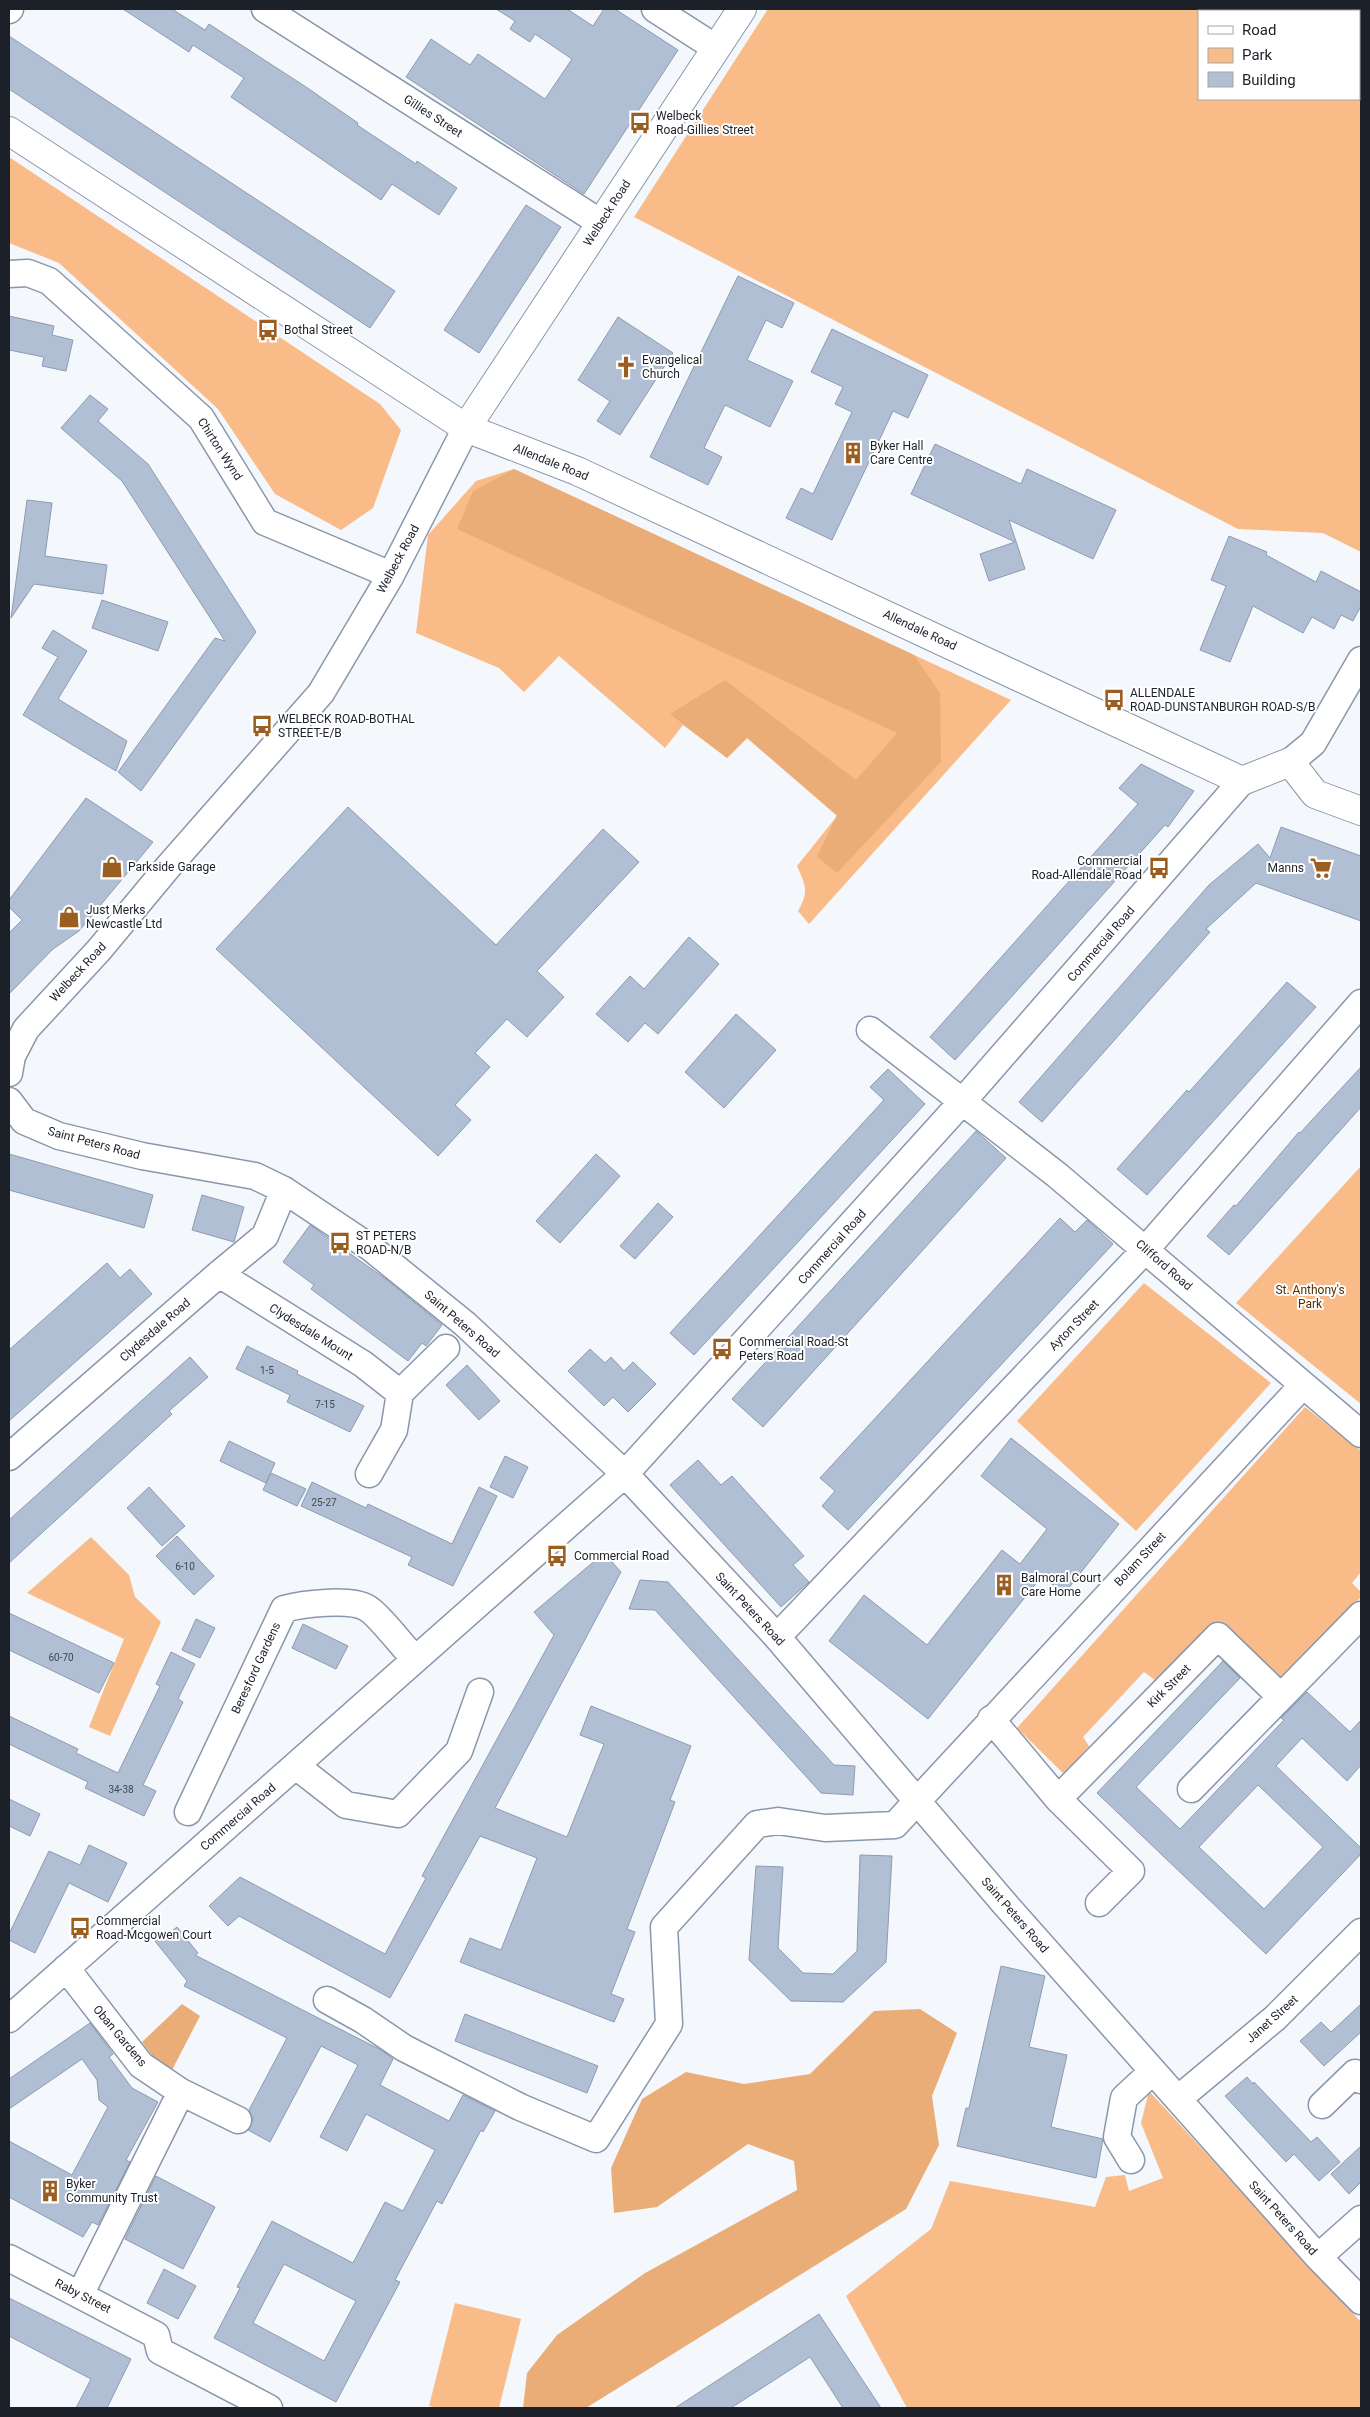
<svg xmlns="http://www.w3.org/2000/svg" width="1370" height="2417" font-family="Roboto,sans-serif">
<style>
.green{fill:#f9bc88;fill-rule:evenodd}
.forest{fill:#ebad78}
.building{fill:#b1bfd5;stroke:#8d9bb0;fill-rule:evenodd}
.lines{fill:none;stroke-linecap:round;stroke-linejoin:round}
.minor-casing{stroke:#8997ac;stroke-width:29}
.major-casing{stroke:#8997ac;stroke-width:30}
.minor{stroke:#fff;stroke-width:26}
.major{stroke:#fff;stroke-width:28}
.labels{text-anchor:middle;dominant-baseline:central;stroke-width:4;stroke-linejoin:round;paint-order:stroke}
.number-label{font-size:10px;fill:#404854}
.street-label{font-size:12px;fill:#1b2029;stroke:#fff}
.poi-label{font-size:12px;fill:#1b2029;stroke:#fff;text-anchor:start}
.park-label{font-size:12px;fill:#552d01;stroke:#fff}
</style>
<rect width="100%" height="100%" fill="#f4f7fb"/>
<path class="green" d="M 768,9 L 1361,9 L 1361,552 L 1323,533 L 1238,529 L 634,217 ZM 1359,11 L 1359,99 L 1199,99 L 1199,11 Z
M 9,157 L 380,404 L 401,430 L 373,508 L 341,530 L 275,494 L 218,409 L 59,263 L 9,243 Z
M 514,469 L 1011,700 L 809,924 L 798,911 C 809,892 806,886 797,866 L 837,816 L 747,738 L 727,758 L 683,725 L 665,748 L 559,656 L 524,692 L 499,668 L 416,633 L 428,535 L 476,481 Z
M 1361,1166 L 1361,1404 L 1236,1303 Z
M 1144,1283 L 1271,1383 L 1136,1531 L 1017,1421 Z
M 1305,1407 L 1361,1451 L 1361,1572 L 1352,1583 L 1361,1592 L 1361,1597 L 1277,1684 L 1215,1628 L 1159,1683 L 1144,1672 L 1083,1737 L 1089,1746 L 1064,1774 L 1017,1728 Z
M 91,1537 L 129,1575 L 135,1597 L 161,1622 L 110,1736 L 89,1727 L 124,1639 L 27,1593 Z
M 1149,2091 L 1361,2322 L 1361,2408 L 907,2408 L 846,2296 L 931,2229 L 950,2181 L 1095,2207 L 1106,2177 L 1125,2175 L 1129,2191 L 1163,2178 L 1141,2123 Z
M 455,2303 L 521,2319 L 499,2408 L 439,2408 L 429,2406 Z"/>
<path class="forest" d="M 514,469 L 914,655 L 940,693 L 941,762 L 837,873 L 817,857 L 837,815 L 747,738 L 727,758 L 670,714 L 725,680 L 856,780 L 897,733 L 457,529 L 473,491 Z
M 182,2004 L 200,2016 L 172,2070 L 153,2057 L 142,2042 Z
M 920,2009 L 957,2033 L 932,2096 L 939,2145 L 906,2209 L 586,2408 L 523,2408 L 527,2373 L 557,2335 L 645,2273 L 797,2190 L 794,2161 L 748,2144 L 657,2207 L 614,2213 L 611,2168 L 642,2099 L 686,2072 L 744,2084 L 810,2074 L 874,2011 Z"/>
<path class="building" d="M 123,9 L 172,9 L 205,30 L 209,24 L 306,87 L 358,123 L 357,125 L 416,164 L 417,161 L 457,188 L 439,215 L 392,184 L 381,200 L 231,97 L 244,78 L 193,45 L 189,52 Z
M 496,9 L 567,9 L 593,26 L 604,9 L 615,9 L 678,50 L 584,194 L 406,77 L 431,39 L 470,65 L 478,54 L 545,99 L 572,59 L 535,34 L 530,42 L 510,29 L 515,21 Z
M 9,36 L 395,291 L 370,328 L 9,89 Z
M 526,205 L 561,227 L 479,353 L 444,330 Z
M 738,276 L 794,303 L 782,328 L 766,320 L 747,360 L 793,381 L 770,427 L 725,405 L 704,448 L 722,457 L 708,485 L 650,457 Z
M 9,316 L 54,326 L 52,335 L 73,340 L 66,371 L 42,366 L 44,357 L 9,350 Z
M 618,317 L 673,353 L 620,435 L 597,421 L 610,401 L 578,380 Z
M 832,329 L 928,375 L 908,418 L 893,411 L 832,540 L 786,518 L 801,488 L 813,494 L 852,412 L 835,404 L 843,387 L 811,372 Z
M 90,395 L 108,409 L 98,421 L 148,464 L 256,632 L 141,791 L 118,772 L 215,638 L 225,641 L 122,481 L 61,428 Z
M 935,444 L 1021,484 L 1027,469 L 1116,510 L 1093,559 L 1009,520 L 1025,569 L 989,581 L 980,554 L 1015,542 L 911,494 Z
M 27,500 L 52,503 L 45,556 L 107,565 L 103,594 L 34,584 L 11,618 Z
M 1229,536 L 1267,552 L 1266,555 L 1316,582 L 1321,571 L 1361,592 L 1361,606 L 1353,621 L 1341,615 L 1334,629 L 1312,617 L 1303,633 L 1253,606 L 1230,662 L 1200,650 L 1226,586 L 1211,580 Z
M 102,600 L 168,622 L 158,651 L 92,628 Z
M 53,630 L 87,651 L 58,699 L 127,741 L 116,771 L 23,715 L 58,657 L 42,648 Z
M 1141,764 L 1194,791 L 1168,827 L 1165,825 L 955,1060 L 930,1037 L 1138,804 L 1119,788 Z
M 86,798 L 153,842 L 79,931 L 53,949 L 9,994 L 9,933 L 22,920 L 9,907 L 9,900 Z
M 348,807 L 496,945 L 603,829 L 639,862 L 537,971 L 564,997 L 527,1037 L 507,1019 L 475,1053 L 490,1067 L 455,1105 L 471,1120 L 438,1156 L 216,949 Z
M 1281,827 L 1361,856 L 1361,921 L 1256,883 L 1206,929 L 1210,932 L 1042,1122 L 1019,1102 L 1209,885 L 1258,844 L 1270,858 Z
M 689,937 L 719,964 L 658,1034 L 645,1023 L 628,1042 L 596,1014 L 630,976 L 644,989 Z
M 1287,982 L 1316,1007 L 1147,1195 L 1117,1169 L 1187,1090 L 1189,1092 Z
M 736,1014 L 776,1050 L 724,1108 L 685,1072 Z
M 1361,1067 L 1361,1107 L 1229,1255 L 1207,1236 L 1234,1205 L 1236,1206 L 1299,1132 L 1300,1133 Z
M 888,1069 L 925,1104 L 694,1355 L 670,1333 L 884,1100 L 870,1087 Z
M 976,1131 L 1006,1158 L 763,1427 L 732,1399 Z
M 9,1154 L 153,1195 L 144,1228 L 9,1190 Z
M 596,1154 L 620,1176 L 560,1243 L 536,1221 Z
M 202,1195 L 244,1207 L 234,1242 L 192,1230 Z
M 658,1203 L 673,1217 L 635,1259 L 620,1246 Z
M 1060,1218 L 1075,1232 L 1087,1220 L 1113,1244 L 848,1530 L 822,1506 L 835,1491 L 820,1478 Z
M 310,1225 L 387,1280 L 442,1325 L 426,1346 L 422,1343 L 408,1361 L 311,1289 L 314,1285 L 283,1262 Z
M 107,1263 L 120,1278 L 130,1269 L 152,1294 L 9,1421 L 9,1350 Z
M 247,1346 L 298,1371 L 297,1374 L 364,1406 L 350,1432 L 287,1402 L 290,1395 L 236,1369 Z
M 590,1349 L 605,1363 L 611,1357 L 624,1371 L 633,1362 L 656,1384 L 628,1412 L 613,1397 L 604,1406 L 568,1371 Z
M 190,1357 L 208,1377 L 169,1411 L 172,1414 L 9,1563 L 9,1520 Z
M 467,1365 L 500,1401 L 479,1420 L 446,1385 Z
M 1011,1438 L 1119,1524 L 1064,1594 L 1042,1576 L 928,1719 L 829,1641 L 864,1595 L 927,1645 L 1002,1550 L 1020,1564 L 1047,1529 L 981,1476 Z
M 229,1441 L 275,1463 L 266,1483 L 220,1461 Z
M 505,1456 L 528,1467 L 513,1498 L 490,1487 Z
M 698,1460 L 721,1485 L 732,1476 L 804,1556 L 793,1565 L 809,1582 L 781,1607 L 670,1485 Z
M 271,1473 L 306,1489 L 297,1506 L 263,1490 Z
M 312,1482 L 366,1508 L 368,1504 L 452,1544 L 479,1487 L 497,1496 L 453,1586 L 408,1565 L 412,1557 L 301,1506 Z
M 149,1487 L 185,1526 L 162,1546 L 127,1508 Z
M 177,1536 L 214,1576 L 194,1595 L 156,1556 Z
M 604,1553 L 621,1572 L 495,1808 L 567,1837 L 604,1744 L 580,1735 L 591,1706 L 691,1746 L 670,1800 L 675,1802 L 627,1929 L 635,1932 L 611,1994 L 624,1999 L 614,2022 L 460,1962 L 470,1938 L 501,1950 L 537,1858 L 480,1836 L 390,1998 L 239,1916 L 228,1926 L 209,1906 L 240,1877 L 385,1954 L 426,1878 L 422,1876 L 554,1635 L 534,1612 Z
M 640,1580 L 668,1582 L 834,1765 L 855,1766 L 853,1795 L 821,1793 L 655,1610 L 629,1609 Z
M 9,1613 L 114,1663 L 99,1693 L 9,1650 Z
M 196,1619 L 215,1628 L 200,1658 L 182,1650 Z
M 303,1624 L 348,1646 L 336,1669 L 292,1648 Z
M 171,1652 L 195,1664 L 178,1699 L 183,1702 L 143,1785 L 156,1791 L 144,1816 L 85,1788 L 88,1782 L 9,1744 L 9,1716 L 78,1749 L 76,1753 L 118,1773 L 160,1686 L 156,1684 Z
M 1223,1661 L 1240,1678 L 1136,1787 L 1180,1829 L 1284,1720 L 1281,1718 L 1307,1692 L 1350,1732 L 1361,1720 L 1361,1765 L 1347,1781 L 1302,1738 L 1276,1766 L 1361,1848 L 1361,1854 L 1266,1954 L 1097,1793 ZM 1258,1785 L 1323,1847 L 1264,1909 L 1199,1847 Z
M 9,1799 L 40,1814 L 30,1836 L 9,1826 Z
M 89,1845 L 127,1863 L 108,1902 L 69,1883 L 35,1953 L 9,1940 L 9,1934 L 49,1851 L 80,1865 Z
M 860,1855 L 892,1856 L 886,1962 L 843,2002 L 791,2001 L 749,1960 L 756,1866 L 783,1867 L 778,1948 L 803,1973 L 833,1974 L 857,1951 Z
M 177,1927 L 198,1953 L 195,1955 L 381,2050 L 393,2059 L 380,2085 L 449,2121 L 463,2095 L 495,2111 L 483,2132 L 481,2130 L 442,2204 L 437,2201 L 395,2280 L 400,2282 L 336,2402 L 214,2338 L 240,2288 L 237,2287 L 272,2221 L 353,2263 L 385,2202 L 403,2211 L 435,2150 L 366,2114 L 347,2151 L 320,2137 L 358,2065 L 321,2046 L 270,2142 L 248,2130 L 253,2119 L 249,2110 L 287,2038 L 184,1986 L 187,1981 L 146,1930 L 163,1938 ZM 284,2264 L 356,2301 L 324,2361 L 253,2323 Z
M 1001,1966 L 1045,1976 L 1029,2047 L 1067,2055 L 1051,2127 L 1103,2139 L 1096,2178 L 957,2146 L 966,2108 L 969,2108 Z
M 1361,2004 L 1361,2032 L 1324,2066 L 1300,2041 L 1321,2022 L 1331,2032 Z
M 465,2014 L 598,2066 L 587,2093 L 455,2041 Z
M 90,2023 L 113,2054 L 109,2057 L 132,2088 L 158,2102 L 126,2160 L 130,2162 L 98,2225 L 92,2222 L 83,2237 L 9,2197 L 9,2141 L 72,2175 L 108,2107 L 99,2100 L 97,2080 L 82,2059 L 9,2109 L 9,2079 Z
M 1247,2077 L 1253,2084 L 1254,2082 L 1311,2142 L 1317,2137 L 1340,2162 L 1319,2181 L 1294,2154 L 1286,2162 L 1225,2096 Z
M 1361,2146 L 1361,2182 L 1349,2194 L 1331,2174 Z
M 156,2176 L 215,2207 L 183,2269 L 125,2239 Z
M 164,2269 L 196,2286 L 178,2319 L 147,2303 Z
M 9,2298 L 131,2359 L 107,2408 L 76,2408 L 91,2379 L 9,2336 Z
M 819,2314 L 881,2408 L 843,2408 L 810,2357 L 731,2408 L 675,2408 Z"/>
<g class="lines">
<g class="minor-casing">
<path id="minor" d="M 265,9 L 601,223
M 655,9 L 716,48
M 9,10 L 10,9
M 9,274 L 28,273 L 49,281 L 201,418 L 265,522 L 391,575
M 1290,762 L 1313,743 L 1361,660
M 870,1030 L 1057,1175 L 1361,1434
M 9,1073 L 12,1056 L 26,1029 L 99,950 L 168,867 L 321,693 L 391,575 L 466,428
M 9,1101 L 24,1121 L 59,1136 L 142,1156 L 255,1176 L 284,1190 L 371,1248 L 465,1324 L 625,1474 L 777,1637 L 1004,1903 L 1317,2256 L 1361,2301
M 219,1274 L 363,1364 L 400,1393
M 9,1457 L 219,1274 L 265,1236 L 284,1190
M 369,1474 L 394,1430 L 400,1393 L 446,1348
M 777,1637 L 1146,1249 L 1361,1003
M 991,1719 L 1058,1799
M 296,1766 L 346,1805 L 398,1814 L 459,1751 L 480,1692
M 1191,1789 L 1361,1615
M 188,1812 L 284,1609 C 302,1604 350,1598 367,1608 C 377,1613 405,1649 415,1659
M 1099,1903 L 1131,1871 L 1058,1799 L 1218,1636 L 1281,1697
M 66,1968 L 141,2065 L 181,2092 L 238,2120
M 327,2000 L 363,2020 L 404,2048 L 520,2107 L 596,2139 L 669,2024 L 664,1927 L 757,1824 L 778,1821 L 825,1828 L 895,1825 L 1303,1385
M 9,2019 L 625,1474 L 962,1102 L 1242,781
M 1178,2099 L 1275,2018 L 1361,1932
M 1322,2105 L 1355,2073 L 1361,2080
M 1131,2160 L 1117,2137 L 1124,2098 L 1153,2071
M 1325,2251 L 1361,2219
M 9,2258 L 156,2335 L 160,2351 L 269,2408
M 80,2295 L 181,2092"/>
</g>
<g class="major-casing">
<path id="major" d="M 9,131 L 466,428 L 577,471 L 1242,781 L 1290,762 L 1315,794 L 1361,811
M 466,428 L 742,9"/>
</g>
<use href="#minor" class="minor"/>
<use href="#major" class="major"/>
</g>
<defs>
<g id="bus-bare" transform="scale(1.725)"><path d="M-5-6H5V4H4V6H2V4H-2V6H-4V4H-5ZM-3.5-4V0h7V-4ZM-3.5 1.2v1.5H-2V1.2ZM2 1.2v1.5H3.5V1.2Z" fill="#9b5e21" stroke="#fff" stroke-width="2.5" paint-order="stroke"/></g>
<g id="church-bare" transform="scale(1.725)"><path d="M-1.2-6h2.4v3.5h3.3v2.4h-3.3V6h-2.4V-.1h-3.3v-2.4h3.3Z" fill="#9b5e21" stroke="#fff" stroke-width="2.5" paint-order="stroke"/></g>
<g id="building-bare" transform="scale(1.725)"><path d="M-4-6H4V6H1V3H-1V6H-4ZM-2.5-4.3h1.7v1.8h-1.7ZM.8-4.3h1.7v1.8H.8ZM-2.5-1h1.7V.8h-1.7ZM.8-1h1.7V.8H.8Z" fill="#9b5e21" stroke="#fff" stroke-width="2.5" paint-order="stroke"/></g>
<g id="shop-bare" transform="scale(1.725)"><path d="M-5-2.5h2.3a2.7 3.5 0 0 1 5.4 0H5L5.5 6h-11ZM-1.5-2.5h3a1.5 2.3 0 0 0-3 0Z" fill="#9b5e21" stroke="#fff" stroke-width="2.5" paint-order="stroke"/></g>
<g id="supermarket-bare" transform="scale(1.725)"><path d="M-6-5.5h2.5l.6 2H6L4.5 2H-2.5L-4.4-4H-6ZM-1.5 3.2a1.3 1.3 0 1 0 .1 0ZM3 3.2a1.3 1.3 0 1 0 .1 0Z" fill="#9b5e21" stroke="#fff" stroke-width="2.5" paint-order="stroke"/></g>
</defs>
<g fill-rule="evenodd">
<use href="#bus-bare" x="640" y="123"/>
<use href="#bus-bare" x="268" y="330"/>
<use href="#church-bare" x="626" y="367"/>
<use href="#building-bare" x="853" y="453"/>
<use href="#bus-bare" x="1114" y="700"/>
<use href="#bus-bare" x="262" y="726"/>
<use href="#shop-bare" x="112" y="867"/>
<use href="#bus-bare" x="1159" y="868"/>
<use href="#supermarket-bare" x="1321" y="868"/>
<use href="#shop-bare" x="69" y="917"/>
<use href="#bus-bare" x="340" y="1243"/>
<use href="#bus-bare" x="722" y="1349"/>
<use href="#bus-bare" x="557" y="1556"/>
<use href="#building-bare" x="1004" y="1585"/>
<use href="#bus-bare" x="80" y="1928"/>
<use href="#building-bare" x="50" y="2191"/>
</g>
<g class="labels">
<g class="number-label">
<text x="267" y="1370">1-5</text>
<text x="325" y="1404">7-15</text>
<text x="324" y="1502">25-27</text>
<text x="185" y="1566">6-10</text>
<text x="61" y="1657">60-70</text>
<text x="121" y="1789">34-38</text>
</g>
<g class="street-label">
<text transform="translate(433 116) rotate(33)">Gillies Street</text>
<text transform="translate(607 213) rotate(-57)">Welbeck Road</text>
<text transform="translate(220 449) rotate(57)">Chirton Wynd</text>
<text transform="translate(551 462) rotate(22)">Allendale Road</text>
<text transform="translate(398 559) rotate(-62)">Welbeck Road</text>
<text transform="translate(920 630) rotate(25)">Allendale Road</text>
<text transform="translate(1101 944) rotate(-49)">Commercial Road</text>
<text transform="translate(78 972) rotate(-47)">Welbeck Road</text>
<text transform="translate(94 1143) rotate(15)">Saint Peters Road</text>
<text transform="translate(832 1247) rotate(-48)">Commercial Road</text>
<text transform="translate(1164 1265) rotate(41)">Clifford Road</text>
<text transform="translate(462 1324) rotate(41)">Saint Peters Road</text>
<text transform="translate(1074 1325) rotate(-46)">Ayton Street</text>
<text transform="translate(155 1330) rotate(-41)">Clydesdale Road</text>
<text transform="translate(311 1332) rotate(32)">Clydesdale Mount</text>
<text transform="translate(1140 1559) rotate(-47)">Bolam Street</text>
<text transform="translate(750 1609) rotate(47)">Saint Peters Road</text>
<text transform="translate(256 1668) rotate(-65)">Beresford Gardens</text>
<text transform="translate(1169 1686) rotate(-45)">Kirk Street</text>
<text transform="translate(238 1817) rotate(-41)">Commercial Road</text>
<text transform="translate(1015 1915) rotate(49)">Saint Peters Road</text>
<text transform="translate(1272 2019) rotate(-42)">Janet Street</text>
<text transform="translate(120 2036) rotate(50)">Oban Gardens</text>
<text transform="translate(1283 2218) rotate(48)">Saint Peters Road</text>
<text transform="translate(83 2296) rotate(27)">Raby Street</text>
</g>
<g class="poi-label">
<text x="656" y="116">Welbeck<tspan x="656" dy="14">Road-Gillies Street</tspan></text>
<text x="284" y="330">Bothal Street</text>
<text x="642" y="360">Evangelical<tspan x="642" dy="14">Church</tspan></text>
<text x="870" y="446">Byker Hall<tspan x="870" dy="14">Care Centre</tspan></text>
<text x="1130" y="693">ALLENDALE<tspan x="1130" dy="14">ROAD-DUNSTANBURGH ROAD-S/B</tspan></text>
<text x="278" y="719">WELBECK ROAD-BOTHAL<tspan x="278" dy="14">STREET-E/B</tspan></text>
<text x="1142" y="861" text-anchor="end">Commercial<tspan x="1142" dy="14">Road-Allendale Road</tspan></text>
<text x="128" y="867">Parkside Garage</text>
<text x="1304" y="868" text-anchor="end">Manns</text>
<text x="86" y="910">Just Merks<tspan x="86" dy="14">Newcastle Ltd</tspan></text>
<text x="356" y="1236">ST PETERS<tspan x="356" dy="14">ROAD-N/B</tspan></text>
<text x="739" y="1342">Commercial Road-St<tspan x="739" dy="14">Peters Road</tspan></text>
<text x="574" y="1556">Commercial Road</text>
<text x="1021" y="1578">Balmoral Court<tspan x="1021" dy="14">Care Home</tspan></text>
<text x="96" y="1921">Commercial<tspan x="96" dy="14">Road-Mcgowen Court</tspan></text>
<text x="66" y="2184">Byker<tspan x="66" dy="14">Community Trust</tspan></text>
</g>
<g class="park-label">
<text x="1310" y="1290">St. Anthony's<tspan x="1310" dy="14">Park</tspan></text>
</g>
</g>
<rect width="1370" height="2417" fill="none" stroke="#1b2029" stroke-width="20"/>
<rect x="1198" y="10" width="162" height="90" fill="#ffffff" stroke="#a4a6a9"/>
<rect x="1208" y="26" width="25" height="8" fill="#ffffff" stroke="#a4a6a9"/>
<text x="1242" y="35" font-size="15" fill="#1b2029">Road</text>
<rect x="1208" y="48" width="25" height="15" fill="#f9bc88" stroke="#a4a6a9"/>
<text x="1242" y="60" font-size="15" fill="#1b2029">Park</text>
<rect x="1208" y="72" width="25" height="15" fill="#b1bfd5" stroke="#a4a6a9"/>
<text x="1242" y="85" font-size="15" fill="#1b2029">Building</text>
</svg>
